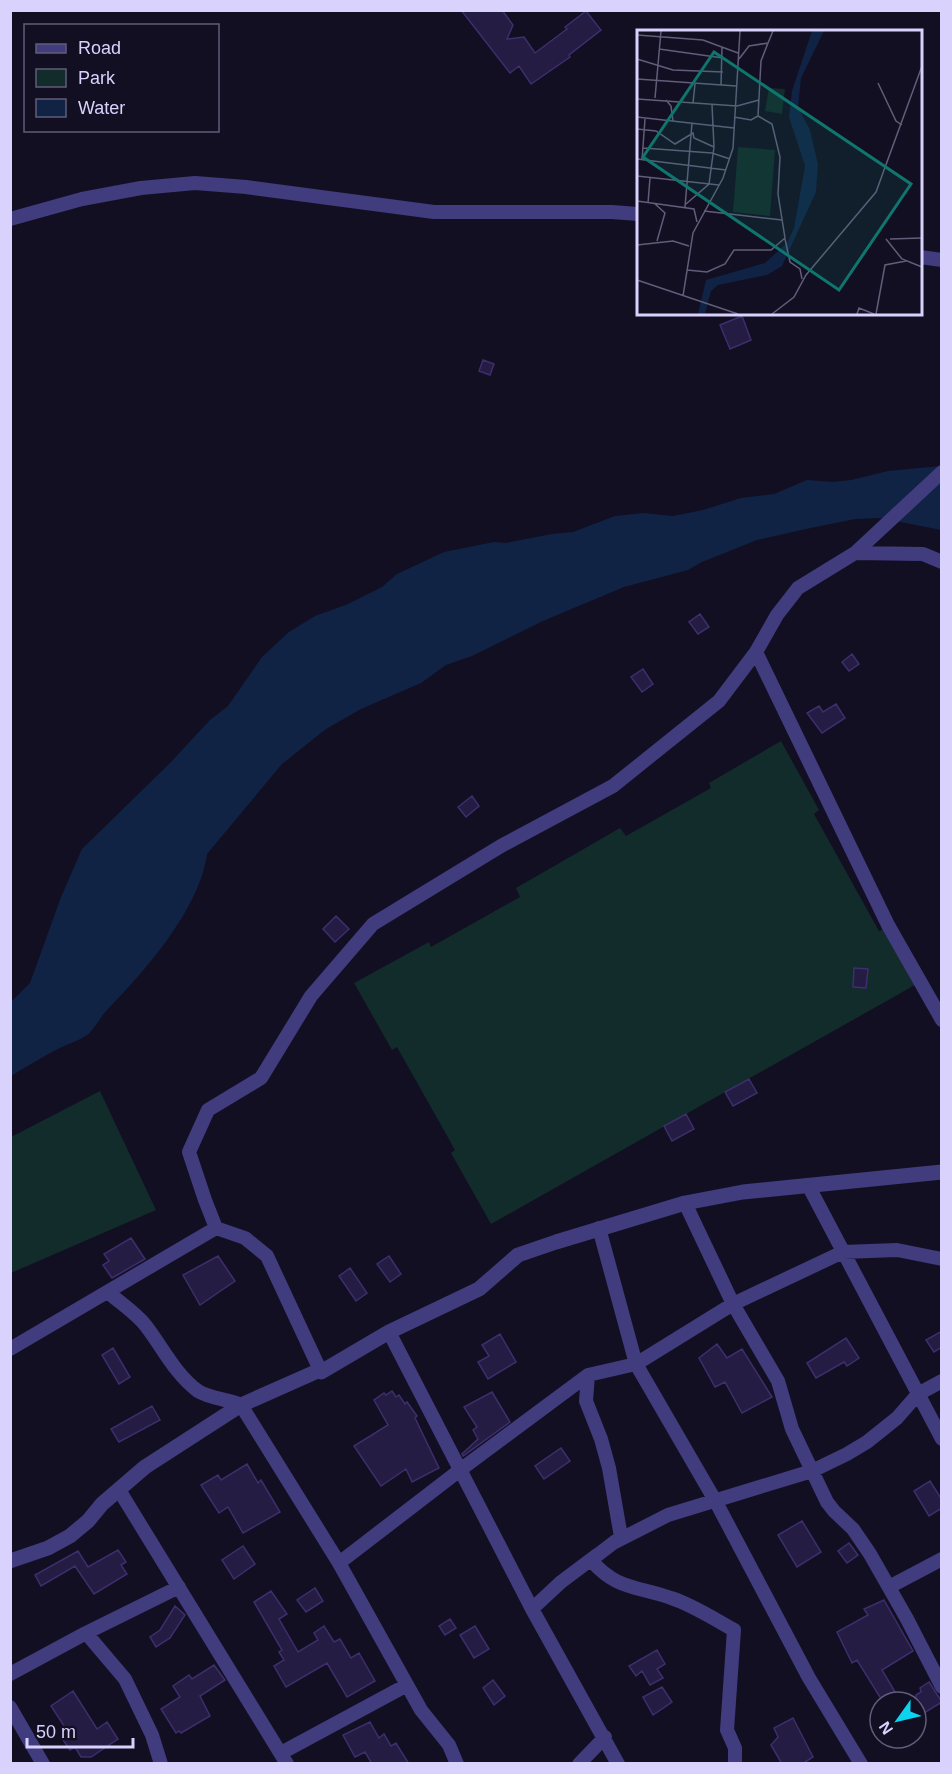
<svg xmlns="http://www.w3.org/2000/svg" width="952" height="1774" font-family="Helvetica,sans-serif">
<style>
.green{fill:#122b2b}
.water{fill:#102345}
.building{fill:#241c42;stroke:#3d2f6d;stroke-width:1.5}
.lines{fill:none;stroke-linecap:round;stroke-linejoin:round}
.minor{stroke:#403c7e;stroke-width:14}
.tertiary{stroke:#403c7e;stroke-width:15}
.inset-road{fill:none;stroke:#615d7a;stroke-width:1.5}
.view{fill:#0f766e;fill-opacity:0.15;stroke:#0f766e;stroke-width:3}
.inset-edge{fill:none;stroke:#d8d2fd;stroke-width:3}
</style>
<rect width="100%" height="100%" fill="#120f22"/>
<path class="green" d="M 781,741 L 819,810 L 814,814 L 879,931 L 884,929 L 915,985 L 491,1224 L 451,1153 L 455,1150 L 397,1047 L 392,1050 L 354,983 L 429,942 L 431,947 L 520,897 L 516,888 L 620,828 L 626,836 L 711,788 L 709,783 Z
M 100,1091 L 156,1210 L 11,1273 L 11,1137 Z"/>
<path class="water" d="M 941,466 L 941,530 L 880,518 L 855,519 L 806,529 L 757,540 L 702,562 L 688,570 L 624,587 L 543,621 L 472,656 L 446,665 L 421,683 L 361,709 L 326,729 L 282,764 L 207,854 C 199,910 145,971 107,1010 C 100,1017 95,1029 87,1035 C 79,1041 67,1044 58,1049 C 42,1057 26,1067 11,1076 L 10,1003 L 30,983 L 61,897 L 82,849 L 170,763 L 210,720 L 228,706 L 262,657 L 289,632 L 315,616 L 348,604 L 382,587 L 397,574 L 444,552 L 494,542 L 506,543 L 552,534 L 573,532 L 615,516 L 643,513 L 673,516 L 703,510 L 741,498 L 774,494 L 807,480 L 833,482 L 851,480 L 888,471 Z"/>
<path class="building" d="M 461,10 L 502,10 L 513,25 L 507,39 L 524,37 L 535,53 L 567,29 L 565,27 L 586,11 L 601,30 L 569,55 L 570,57 L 531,84 L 519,66 L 510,73 Z
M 742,316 L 751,340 L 730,349 L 720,325 Z
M 483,360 L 494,364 L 490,375 L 479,371 Z
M 700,614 L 709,627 L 698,634 L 689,622 Z
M 852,654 L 859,664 L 849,671 L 842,662 Z
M 643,669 L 653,684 L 642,692 L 631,677 Z
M 836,704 L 845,718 L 822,733 L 807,713 L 819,706 L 823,712 Z
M 472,796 L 479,806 L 466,817 L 458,807 Z
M 336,916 L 349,929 L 335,942 L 323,929 Z
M 854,968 L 868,969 L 866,988 L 853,987 Z
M 749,1079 L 757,1093 L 733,1106 L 725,1092 Z
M 686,1114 L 694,1129 L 672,1141 L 664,1126 Z
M 131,1238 L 145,1259 L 112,1278 L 103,1265 L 109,1261 L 104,1254 Z
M 218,1256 L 235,1281 L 200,1305 L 183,1275 Z
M 389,1256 L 401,1274 L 390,1282 L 377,1264 Z
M 350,1268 L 367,1293 L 356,1301 L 339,1276 Z
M 942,1331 L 942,1347 L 934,1352 L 926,1340 Z
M 500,1334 L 516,1362 L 488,1379 L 478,1362 L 489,1356 L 482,1345 Z
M 846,1338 L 859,1358 L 847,1366 L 844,1362 L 816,1378 L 807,1363 Z
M 717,1344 L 727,1358 L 742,1349 L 772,1397 L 742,1413 L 725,1382 L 715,1387 L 699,1358 Z
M 113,1348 L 130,1377 L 119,1384 L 102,1355 Z
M 392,1391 L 396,1397 L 399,1395 L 405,1404 L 407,1402 L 417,1416 L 415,1418 L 439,1468 L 412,1482 L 406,1469 L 381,1486 L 354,1446 L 388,1425 L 374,1400 L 384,1393 L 386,1395 Z
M 492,1392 L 510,1422 L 463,1456 L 462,1454 L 478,1439 L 473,1430 L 477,1427 L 464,1407 Z
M 152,1406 L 160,1420 L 119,1442 L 111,1429 Z
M 561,1448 L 570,1461 L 544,1479 L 535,1466 Z
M 247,1464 L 258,1483 L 261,1480 L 280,1512 L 243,1533 L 228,1507 L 219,1513 L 201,1485 L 218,1475 L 221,1480 Z
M 930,1481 L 942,1500 L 942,1508 L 929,1516 L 914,1491 Z
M 802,1521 L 821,1552 L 797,1567 L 778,1535 Z
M 849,1543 L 858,1555 L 847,1563 L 838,1551 Z
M 243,1546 L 255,1564 L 234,1579 L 222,1560 Z
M 118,1550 L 126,1562 L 121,1565 L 127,1574 L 94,1594 L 75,1566 L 41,1586 L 35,1575 L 78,1551 L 88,1567 Z
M 315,1588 L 323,1601 L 306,1612 L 297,1600 Z
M 271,1591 L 287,1614 L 279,1619 L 298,1652 L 318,1640 L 314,1633 L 324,1626 L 334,1642 L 340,1639 L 351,1658 L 359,1653 L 375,1681 L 347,1697 L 327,1663 L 286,1687 L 274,1666 L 284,1660 L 279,1652 L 282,1650 L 254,1602 Z
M 884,1600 L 913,1651 L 882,1670 L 901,1702 L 883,1702 L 857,1660 L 852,1663 L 837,1632 L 868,1615 L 864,1609 Z
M 175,1606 L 185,1615 L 170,1638 L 156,1647 L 150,1637 L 160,1630 Z
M 450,1619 L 456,1628 L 445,1635 L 439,1626 Z
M 475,1626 L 489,1649 L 474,1658 L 460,1635 Z
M 657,1650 L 665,1664 L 657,1669 L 663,1678 L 650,1685 L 642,1671 L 636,1676 L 629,1666 Z
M 214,1665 L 225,1680 L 200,1696 L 210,1716 L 181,1733 L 179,1731 L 176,1733 L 161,1709 L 180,1697 L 173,1686 L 189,1675 L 192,1679 Z
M 493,1680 L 505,1696 L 494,1705 L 483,1688 Z
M 929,1682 L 942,1702 L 916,1718 L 916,1695 L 921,1692 L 920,1688 Z
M 662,1687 L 672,1702 L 653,1715 L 643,1697 Z
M 73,1691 L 97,1729 L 107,1722 L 118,1739 L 91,1757 L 81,1757 L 75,1747 L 70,1750 L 63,1740 L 70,1735 L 51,1706 Z
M 793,1718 L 813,1757 L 802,1764 L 782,1764 L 771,1745 L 778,1737 L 774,1728 Z
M 370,1722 L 379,1738 L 384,1734 L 391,1746 L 396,1743 L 409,1764 L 372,1764 L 365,1752 L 355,1757 L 343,1735 Z"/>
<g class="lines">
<path class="minor" d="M 10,219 L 82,199 L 141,188 L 195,183 L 246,187 L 434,212 L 612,212 L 638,214
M 920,257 L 942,260
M 855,553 L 942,472
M 756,652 L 888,925 L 942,1020
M 808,1185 L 942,1439
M 685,1203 L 733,1304 L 778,1381 L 792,1429 L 827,1502 L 834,1511 L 853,1529 L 870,1554 L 907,1619 L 942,1687
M 216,1228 L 205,1200 L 189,1152 L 208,1110 L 261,1078 L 311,996 L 373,924 L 501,846 L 613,786 L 719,701 L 756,652 L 777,615 L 798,588 L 855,553 L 923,554 L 942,562
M 599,1228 L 636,1364 L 716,1502 L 809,1678 L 861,1764
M 108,1292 C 120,1303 136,1313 146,1326 C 163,1348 175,1374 198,1391 C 211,1399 228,1399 241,1405 L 339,1563 L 421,1710 L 449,1745 L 457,1764
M 389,1332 L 532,1609 L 618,1764
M 10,1349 L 216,1228 L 245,1238 L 267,1256 L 321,1372
M 588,1375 L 586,1401 L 601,1439 L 609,1468 L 621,1537 L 591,1560 C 616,1590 638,1586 671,1598 C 693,1605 714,1619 734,1630 L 727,1730 L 735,1748 L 735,1764
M 119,1490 L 287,1764
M 615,1542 L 668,1515 L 812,1471 L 847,1454 L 867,1442 L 897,1418 L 918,1394 L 942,1381
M 339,1563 L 460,1470 L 588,1375 L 636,1364 L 733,1304 L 843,1252 L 897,1250 L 942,1259
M 889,1587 L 942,1559
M 532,1609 L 561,1582 L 597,1555
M 86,1633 L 125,1679 L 152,1735 L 161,1764
M 10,1674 L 86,1633 L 179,1587
M 10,1707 L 43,1764
M 281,1753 L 407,1685
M 579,1764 L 605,1737"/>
<path class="tertiary" d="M 10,1561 L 48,1548 L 70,1536 L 88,1521 L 102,1504 L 145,1467 L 241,1405 L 320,1370 L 321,1372 L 389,1332 L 479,1289 L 518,1255 L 556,1242 L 685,1203 L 743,1192 L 942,1172"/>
</g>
<g transform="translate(637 30)">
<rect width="285" height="285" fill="#120f22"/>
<path d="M 132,58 L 148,59 L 145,84 L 128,81 ZM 101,117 L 138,120 L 133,186 L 96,182 Z" fill="#122b2b"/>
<path d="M 175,1 L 187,1 L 164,48 L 161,77 L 173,100 L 181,134 L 179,162 L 145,236 L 130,245 L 81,255 L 74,261 L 68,284 L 61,284 L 69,250 L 128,233 L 150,213 L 157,198 L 168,136 L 152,87 L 155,61 Z" fill="#102345"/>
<path class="inset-road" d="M 0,5 L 66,10 L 101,23M 22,19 L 86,28M 0,29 L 36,40 L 86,42M 102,29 L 112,16 L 131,13 L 136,1M 0,49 L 99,56M 241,53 L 259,91 L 265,95M 84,55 L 85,17M 18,68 L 24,1M 0,69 L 100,76 L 122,70M 29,70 L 34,76 L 36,91M 56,73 L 58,54M 0,87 L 97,98M 97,87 L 114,90 L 121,86 L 124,31 L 131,13M 0,99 L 19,101 L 38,114 L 56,103 L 57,108 L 77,117M 6,118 L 75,123 L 93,129M 0,129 L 89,140M 5,130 L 8,89M 0,146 L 82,155M 285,169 L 285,200M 0,171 L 57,179 L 60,192M 11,173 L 13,148M 17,173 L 28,183 L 20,211M 49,174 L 72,154 L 77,117 L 75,75M 48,177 L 55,93M 67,181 L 145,190M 148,209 L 153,232 L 163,239 L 165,249M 249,209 L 265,229 L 285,237M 253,209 L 285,208M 0,215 L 36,211 L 52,216M 50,240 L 70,242 L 88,234 L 97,220 L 134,220 L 148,208 L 141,164 L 143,127 L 135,94 L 121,86M 0,250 L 101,284M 46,266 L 56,203 L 86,148 L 96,118 L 103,1M 135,284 L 157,267 L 169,245 L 239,162 L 285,36M 220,284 L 222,278 L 237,284M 239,284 L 248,235 L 269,231"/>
<path class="view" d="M 77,22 L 274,154 L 202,260 L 6,127 Z"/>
<rect width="285" height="285" class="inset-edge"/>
</g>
<rect width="952" height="1774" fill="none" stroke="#d8d2fd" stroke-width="24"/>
<rect x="24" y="24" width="195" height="108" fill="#120f22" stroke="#615d7a" stroke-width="1.5"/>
<rect x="36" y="44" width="30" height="9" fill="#403c7e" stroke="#615d7a" stroke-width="1.5"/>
<text x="78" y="54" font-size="18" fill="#d8d2fd">Road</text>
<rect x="36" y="69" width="30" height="18" fill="#122b2b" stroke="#615d7a" stroke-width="1.5"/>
<text x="78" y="84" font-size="18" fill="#d8d2fd">Park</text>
<rect x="36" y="99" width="30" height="18" fill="#102345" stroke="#615d7a" stroke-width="1.5"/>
<text x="78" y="114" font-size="18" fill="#d8d2fd">Water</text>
<g transform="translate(898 1720) rotate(236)"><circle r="28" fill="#120f22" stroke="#615d7a" stroke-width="1.5"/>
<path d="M0-4.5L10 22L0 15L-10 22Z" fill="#0cd3ee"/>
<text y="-9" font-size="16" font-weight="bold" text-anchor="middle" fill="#d8d2fd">N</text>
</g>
<path d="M27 1738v9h106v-9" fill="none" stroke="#d8d2fd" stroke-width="3"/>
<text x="36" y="1738" font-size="18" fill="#d8d2fd" stroke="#120f22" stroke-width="4.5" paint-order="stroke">50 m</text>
</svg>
